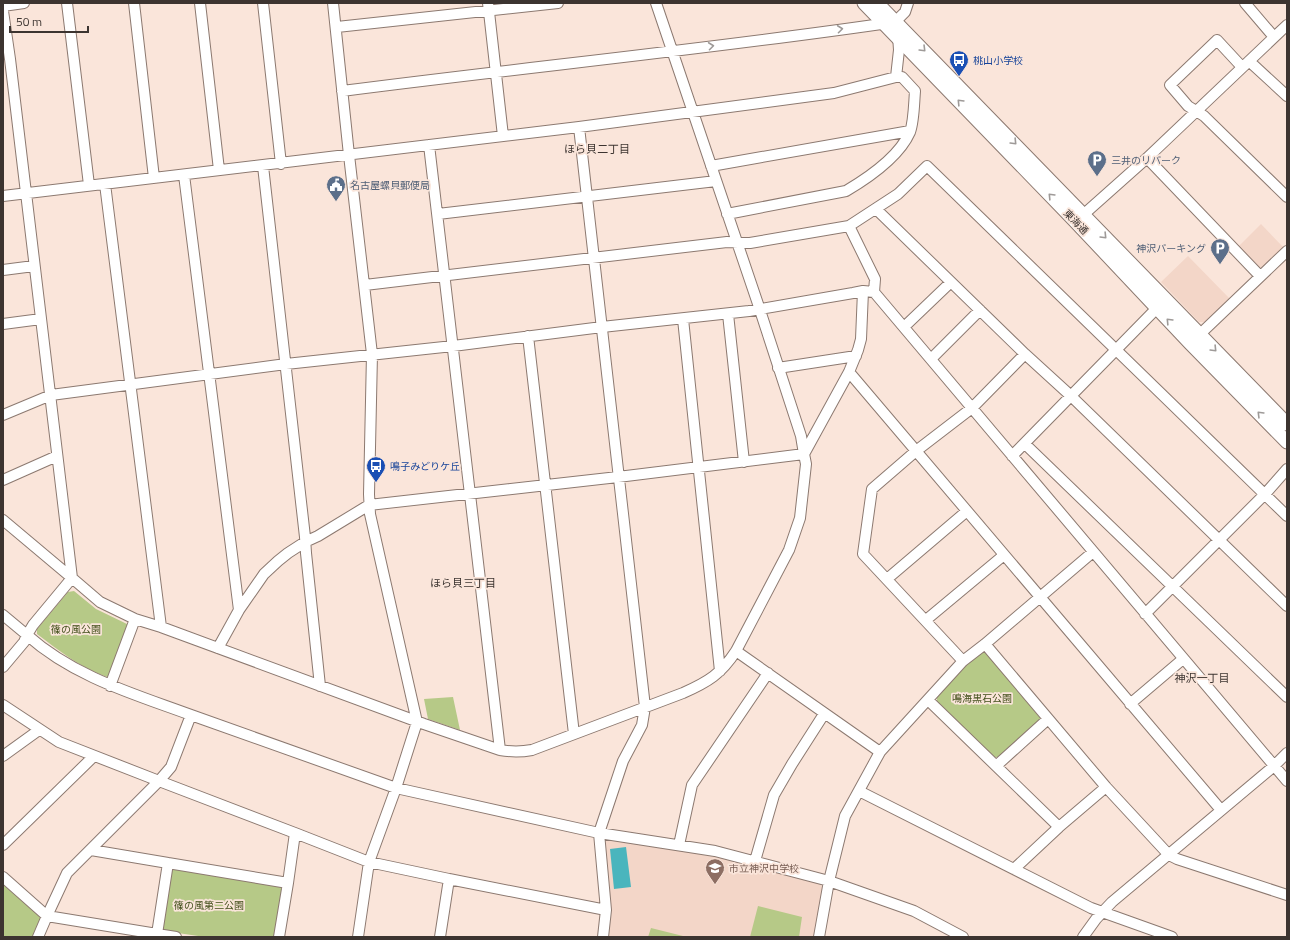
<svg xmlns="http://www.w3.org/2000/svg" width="1290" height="940" font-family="'Titillium Web','Noto Sans JP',sans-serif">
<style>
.built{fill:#f3d6c8}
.green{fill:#b6c987}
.water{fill:#4ab5bd}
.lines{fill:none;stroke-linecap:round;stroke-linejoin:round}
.minor-casing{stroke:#8c7970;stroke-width:12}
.major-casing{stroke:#8c7970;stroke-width:15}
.minor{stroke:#fff;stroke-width:10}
.major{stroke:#fff;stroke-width:13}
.oneway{stroke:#9e9a98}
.labels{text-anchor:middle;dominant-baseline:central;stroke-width:3.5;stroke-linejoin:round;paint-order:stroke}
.transit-label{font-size:10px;fill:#164399;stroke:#fae5da;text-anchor:start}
.service-label{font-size:10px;fill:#4e5e75;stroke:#fae5da;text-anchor:start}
.street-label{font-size:10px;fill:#3c3430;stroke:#fae5da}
.park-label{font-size:10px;fill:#414e1a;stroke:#fae5da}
.education-label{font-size:10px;fill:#785e54;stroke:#fae5da;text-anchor:start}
.neighbourhood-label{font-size:11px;fill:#3c3430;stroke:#fae5da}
</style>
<rect width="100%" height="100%" fill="#fae5da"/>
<path class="built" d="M 1261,224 L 1284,248 L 1265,267 L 1258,267 L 1238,247 Z
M 1188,256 L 1230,299 L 1206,322 L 1199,322 L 1161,282 Z
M 607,838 L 754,864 L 819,883 L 823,888 L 814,937 L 608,937 L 612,911 L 603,842 Z"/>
<path class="green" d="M 74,591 L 96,609 L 127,624 L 128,626 L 112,674 L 107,677 C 81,668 58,650 37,634 L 37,629 L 68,592 Z
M 981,652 L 987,653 L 1040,717 L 1040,722 L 1000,757 L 994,757 L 937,703 L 937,696 L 965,665 Z
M 453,697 L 460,730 L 428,719 L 424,699 Z
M 175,868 L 279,884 L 282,889 L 274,937 L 205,937 L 164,931 L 161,927 L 170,871 Z
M 3,882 L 40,915 L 41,921 L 32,937 L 3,937 Z
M 758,906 L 802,917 L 799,937 L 750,937 Z
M 651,928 L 687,937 L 648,937 Z"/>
<path class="water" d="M 626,847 L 631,887 L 614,889 L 610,849 Z"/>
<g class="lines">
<g class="minor-casing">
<path id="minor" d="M 67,3 L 89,185
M 134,3 L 154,178
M 200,3 L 219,170
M 263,3 L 281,164
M 333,3 L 349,155 L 372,354 L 369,494 L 370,514 L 417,722 L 396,788 L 369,862 L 358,937
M 488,3 L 503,136
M 1245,3 L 1274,37
M 3,6 L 24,3
M 3,11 L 10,59 L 72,578
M 337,27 L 558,3
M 1249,61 L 1287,96
M 1242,67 L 1217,40 L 1170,85 L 1188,106 L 1204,116 L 1287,197
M 896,77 L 899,50 L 898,35
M 342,91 C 527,67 712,49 895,22 L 905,12 L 908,3
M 579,127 L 645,707 L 642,725 L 623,761 L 599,833 L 606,910 L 603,937
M 429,145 L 500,750
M 1147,158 L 1260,276
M 263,166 L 305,537 L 306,553 L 320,686
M 711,166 L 910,131
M 184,175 L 239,610
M 105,184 L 161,627 L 424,724 L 500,750 C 511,752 521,752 532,750 L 683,693 C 708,682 721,674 736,651 L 789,550 L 800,518 L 806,464 L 804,454 L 801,436 L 757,301 L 656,3
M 3,196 L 579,127 L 834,93 L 896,77 L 902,77 L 915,91 C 914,103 914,121 910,132 C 899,157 868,178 846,191 L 727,214
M 876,209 L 1025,354 L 1071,396 L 1287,606
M 438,214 L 716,181
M 1083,215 L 1147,158 L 1287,25
M 849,226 L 875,279 L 874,292
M 3,270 L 34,266
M 365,285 L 727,242 L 750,243 L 849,226 L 898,194 L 927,166 L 1287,516
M 728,314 L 744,462
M 683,319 L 720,671
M 3,324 L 41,319
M 904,327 L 951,282
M 528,336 L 574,734
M 1196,338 L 1287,251
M 931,359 L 980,310
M 778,368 L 856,356
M 849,372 L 1221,810
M 3,415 L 51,395 L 286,364 L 453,346 L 602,327 L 749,311 L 853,293 L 863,291 L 874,292 L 1287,781
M 1025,444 L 1287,697
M 1012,456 L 1157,308
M 3,480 L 57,456
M 3,520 L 72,578
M 887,579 L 967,511
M 1145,614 L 1265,494 L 1287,469
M 3,615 L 27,635 L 24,642 L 3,667
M 926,620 L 1004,555
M 161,627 L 135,619 L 100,602 L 72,578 L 33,625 L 27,635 C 74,677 134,694 191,715
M 985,644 L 1106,787 L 1169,855 L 1177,859 L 1287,895
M 218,648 L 239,610 L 264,574 L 278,561 L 288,553 L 305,542 L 318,536 L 369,505 L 618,477 L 804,454 L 849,372 L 858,350 L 861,339 L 863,291
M 736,651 L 880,752
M 963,661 L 863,554 L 872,489 L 916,451 L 972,408 L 1025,354
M 110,686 L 135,619
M 928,700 L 1059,827
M 1130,704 L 1183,659
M 3,705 L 59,742 L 159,781 L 67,873 L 47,916 L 3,877
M 3,756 L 39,730
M 996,766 L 1048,719
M 859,791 L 1091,908 L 1172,937
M 295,833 L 159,781 L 171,767 L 191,715 L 396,788 L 599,833 L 715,851 L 829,881 L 819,937
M 3,845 L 94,756
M 679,845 L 692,785 L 768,673
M 91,850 L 168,863
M 755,861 L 774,795 L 792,764 L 824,714
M 1014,869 L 1059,827 L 1106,787
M 449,879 L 606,910
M 157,934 L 176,937
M 38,937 L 47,916 L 157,934 L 168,863 L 288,883 L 295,833 L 369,862 L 449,879 L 440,937
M 279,937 L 288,883
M 963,937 L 914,911 L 829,881 L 845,816 L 880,752 L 963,661 L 985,644 L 1093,552
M 1083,937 L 1096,919 L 1112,902 L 1274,766 L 1287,753"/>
</g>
<g class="major-casing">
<path id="major" d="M 864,3 L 1074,220 L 1190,343 L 1287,442
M 877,3 L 1287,424"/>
</g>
<use href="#minor" class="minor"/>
<use href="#major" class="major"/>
</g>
<defs><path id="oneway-chevron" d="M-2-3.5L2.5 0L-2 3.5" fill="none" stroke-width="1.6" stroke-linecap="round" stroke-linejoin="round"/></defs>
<g class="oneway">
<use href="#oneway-chevron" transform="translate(840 29) rotate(-7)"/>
<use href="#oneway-chevron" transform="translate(711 46) rotate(-7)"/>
<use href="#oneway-chevron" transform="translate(923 49) rotate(45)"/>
<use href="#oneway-chevron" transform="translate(960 102) rotate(-134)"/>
<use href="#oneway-chevron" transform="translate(1014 142) rotate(46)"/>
<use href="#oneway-chevron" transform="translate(1051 196) rotate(-134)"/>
<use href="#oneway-chevron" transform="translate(1104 236) rotate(46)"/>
<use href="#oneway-chevron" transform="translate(1169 321) rotate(-134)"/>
<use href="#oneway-chevron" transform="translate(1214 349) rotate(46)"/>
<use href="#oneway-chevron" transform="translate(1260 414) rotate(-135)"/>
</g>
<defs>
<g id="bus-pin" transform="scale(1)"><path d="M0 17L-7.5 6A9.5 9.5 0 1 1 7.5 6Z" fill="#1a4fb4" stroke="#fae5da"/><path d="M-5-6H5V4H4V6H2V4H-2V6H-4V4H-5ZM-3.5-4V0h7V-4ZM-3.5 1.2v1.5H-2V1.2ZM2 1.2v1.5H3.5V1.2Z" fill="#fff"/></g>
<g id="parking-pin" transform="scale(1)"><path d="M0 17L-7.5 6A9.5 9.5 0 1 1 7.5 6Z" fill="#5c6f8a" stroke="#fae5da"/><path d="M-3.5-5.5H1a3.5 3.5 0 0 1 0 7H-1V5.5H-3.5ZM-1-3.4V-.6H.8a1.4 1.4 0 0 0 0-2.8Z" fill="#fff"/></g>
<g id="civic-pin" transform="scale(1)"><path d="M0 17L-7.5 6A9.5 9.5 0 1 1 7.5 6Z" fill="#5c6f8a" stroke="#fae5da"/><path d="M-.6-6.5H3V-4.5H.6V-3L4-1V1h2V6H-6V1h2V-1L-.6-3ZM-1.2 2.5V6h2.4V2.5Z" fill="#fff"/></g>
<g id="school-pin" transform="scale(1)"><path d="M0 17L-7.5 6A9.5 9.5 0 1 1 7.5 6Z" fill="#8d6e63" stroke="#fae5da"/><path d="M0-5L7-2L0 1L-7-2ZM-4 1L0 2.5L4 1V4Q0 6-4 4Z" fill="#fff"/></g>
</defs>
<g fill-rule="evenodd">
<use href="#bus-pin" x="959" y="60"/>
<use href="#parking-pin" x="1097" y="160"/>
<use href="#civic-pin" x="336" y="185"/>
<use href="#parking-pin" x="1220" y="248"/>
<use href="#bus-pin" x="376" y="466"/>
<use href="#school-pin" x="715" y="868"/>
</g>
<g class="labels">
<g class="transit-label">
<text x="973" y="60">桃山小学校</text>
<text x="390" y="466">鳴子みどりケ丘</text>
</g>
<g class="service-label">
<text x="1111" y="160">三井のリパーク</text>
<text x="350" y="185">名古屋螺貝郵便局</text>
<text x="1206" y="248" text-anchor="end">神沢パーキング</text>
</g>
<g class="street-label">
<text transform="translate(1076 222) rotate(46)">東海通</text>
</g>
<g class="park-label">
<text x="76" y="629">篠の風公園</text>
<text x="982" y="698">鳴海黒石公園</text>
<text x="209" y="905">篠の風第二公園</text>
</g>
<g class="education-label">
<text x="729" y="868">市立神沢中学校</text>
</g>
<g class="neighbourhood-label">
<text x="597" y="149">ほら貝二丁目</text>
<text x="463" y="583">ほら貝三丁目</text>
<text x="1202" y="678">神沢一丁目</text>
</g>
</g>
<rect width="1290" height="940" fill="none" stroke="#3c3430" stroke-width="8"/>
<path d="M10 26v6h78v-6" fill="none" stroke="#3c3430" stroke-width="2"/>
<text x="16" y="26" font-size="12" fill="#3c3430" stroke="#fae5da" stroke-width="3" paint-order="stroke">50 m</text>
</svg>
